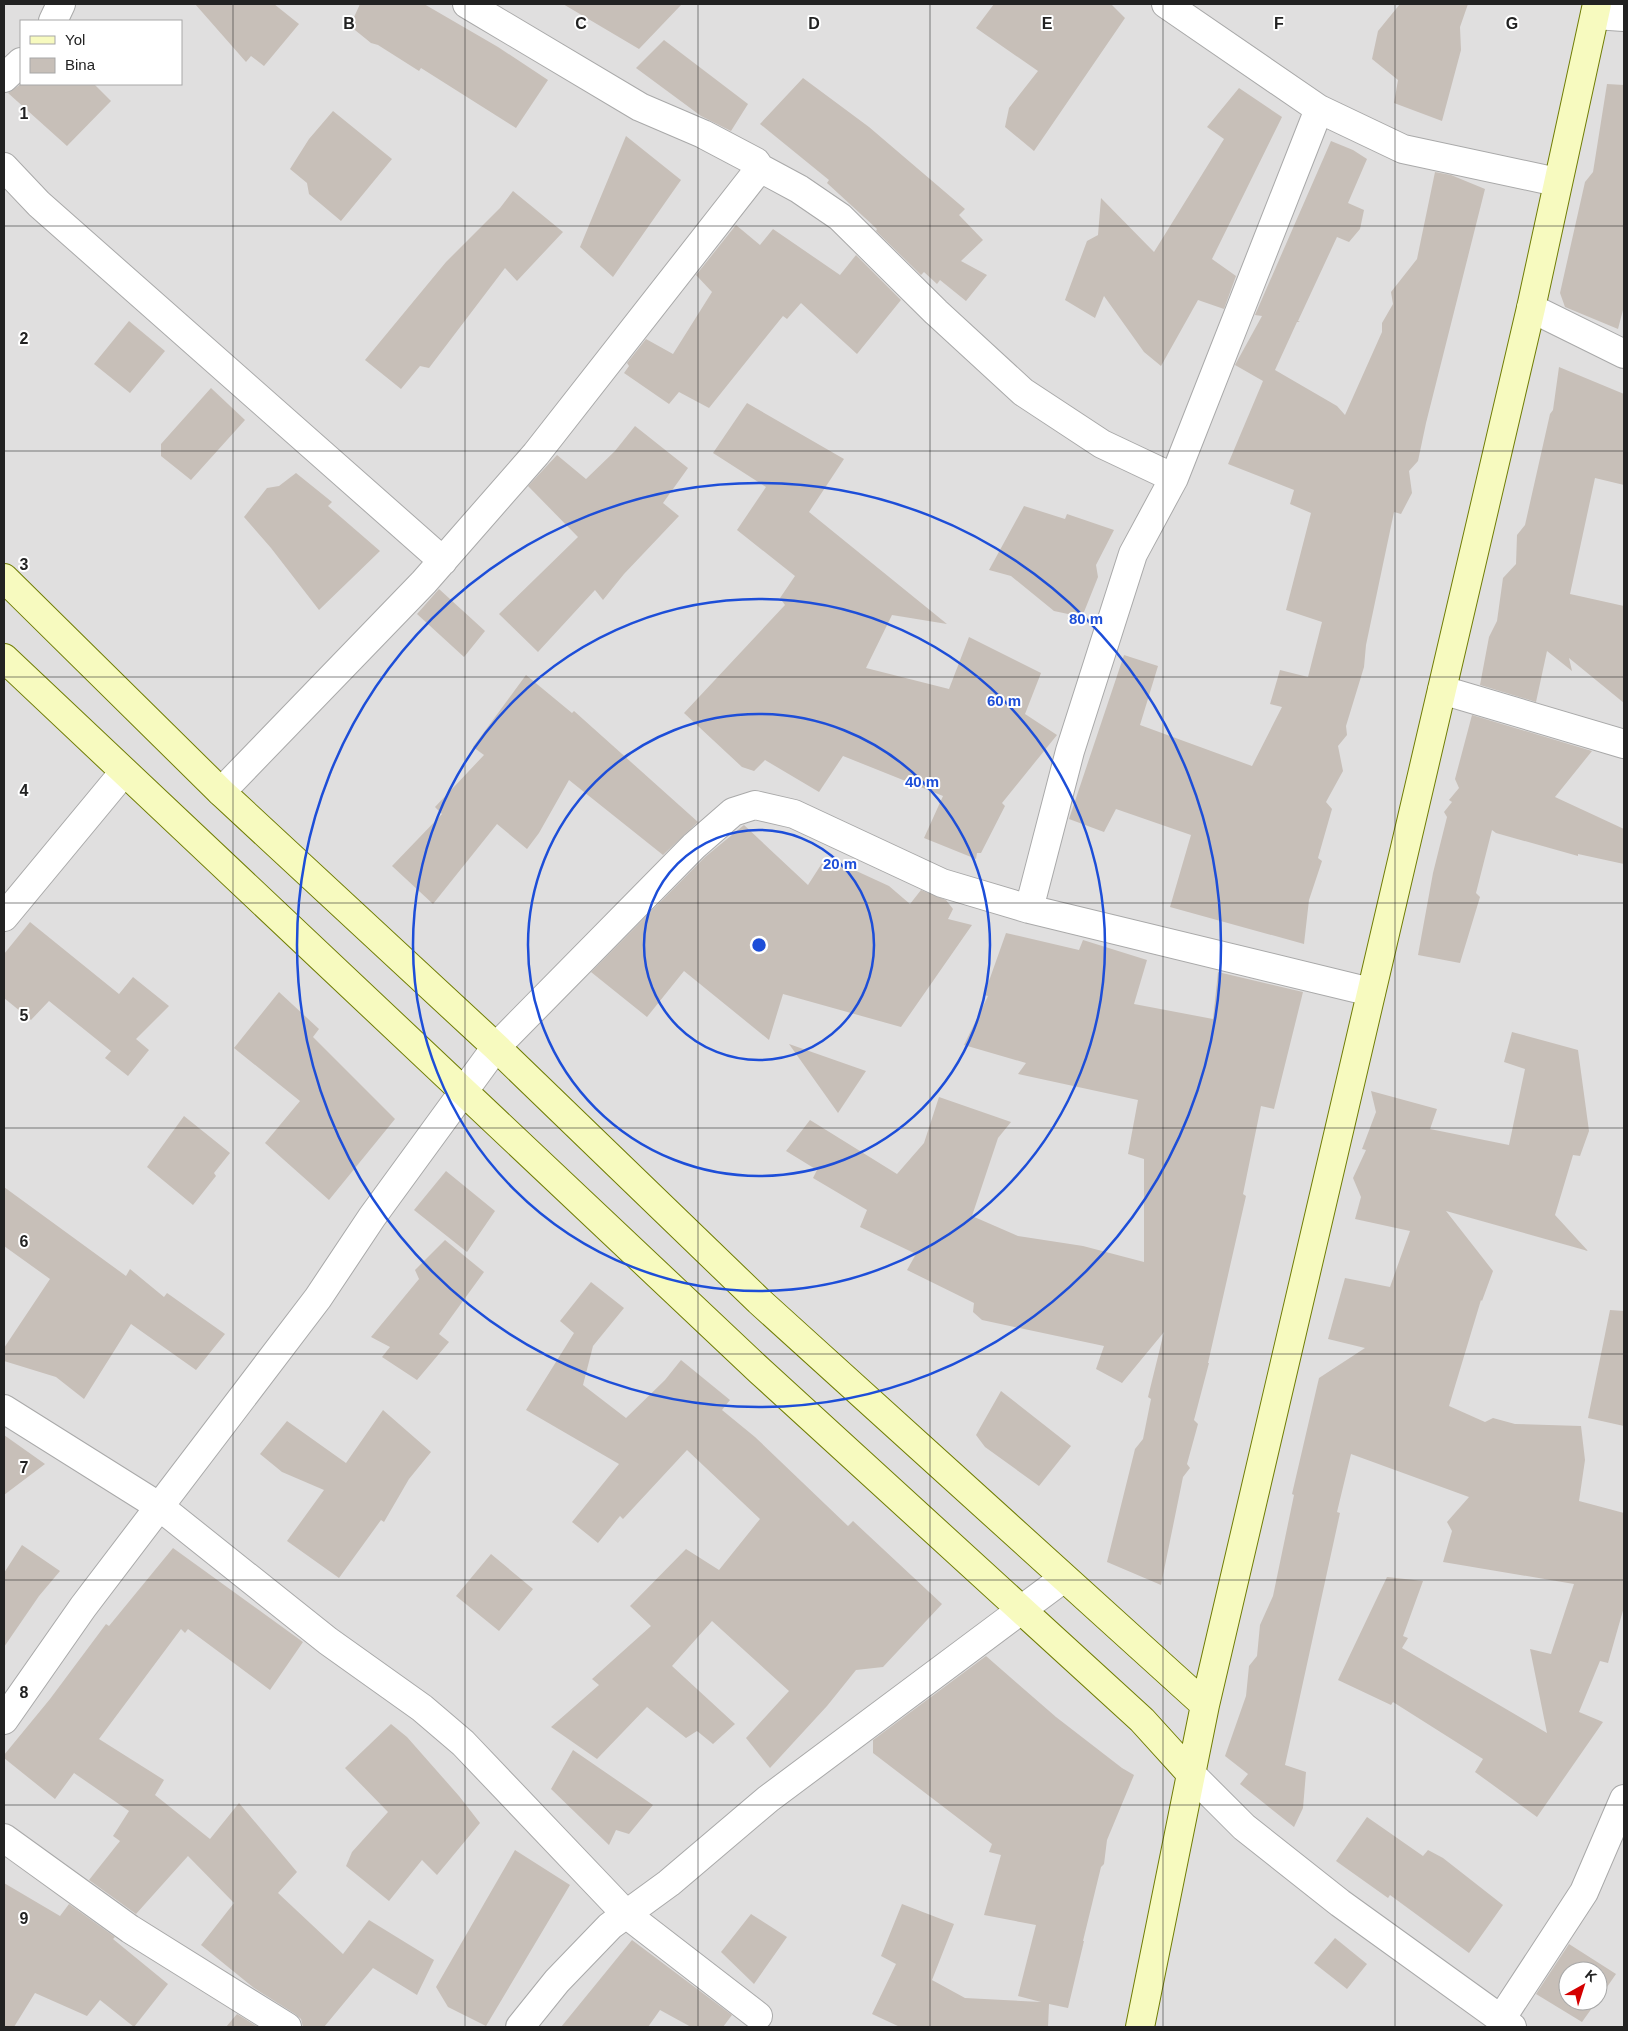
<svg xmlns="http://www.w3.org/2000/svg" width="1628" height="2031" font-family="Helvetica,sans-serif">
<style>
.residential{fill:#e0dfdf;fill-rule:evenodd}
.building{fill:#c7bfb8}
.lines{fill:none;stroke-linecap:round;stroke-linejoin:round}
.street-casing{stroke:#a9a9a9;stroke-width:30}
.secondary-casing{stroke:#707d05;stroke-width:30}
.street{stroke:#fff;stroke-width:28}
.secondary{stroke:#f7fabf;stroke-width:28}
.grid{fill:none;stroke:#222;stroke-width:1;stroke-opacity:0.55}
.ring{fill:none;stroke:#1d4ed8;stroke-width:2.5}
.grid-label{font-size:16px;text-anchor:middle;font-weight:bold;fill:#222;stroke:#fff;stroke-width:4;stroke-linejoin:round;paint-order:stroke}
.centre{fill:#1d4ed8;stroke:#fff;stroke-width:2.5}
.ring-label{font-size:15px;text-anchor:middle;font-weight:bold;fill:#1d4ed8;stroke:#fff;stroke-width:4;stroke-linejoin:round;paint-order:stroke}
</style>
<rect width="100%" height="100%" fill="#f2efe9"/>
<path class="residential" d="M 4,4 L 1624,4 L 1624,2027 L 4,2027 ZM 21,21 L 181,21 L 181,84 L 21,84 ZM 1568,1971 L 1598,1971 L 1598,2001 L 1568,2001 Z"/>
<path class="building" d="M 195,4 L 274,4 L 299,24 L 264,66 L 251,56 L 246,62 Z
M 360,4 L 424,4 L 498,47 L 548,80 L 516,128 L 421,68 L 419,71 L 378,45 L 371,43 L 350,26 Z
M 563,4 L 682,4 L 639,49 Z
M 994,4 L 1111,4 L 1125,18 L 1034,151 L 1005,127 L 1009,108 L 1038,71 L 976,28 Z
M 1400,4 L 1468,4 L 1460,27 L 1461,50 L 1442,121 L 1394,103 L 1398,80 L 1372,59 L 1378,31 Z
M 664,40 L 748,104 L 731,131 L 701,116 L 636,68 Z
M 803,78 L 869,127 L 965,209 L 959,215 L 983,240 L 961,261 L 987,275 L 966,301 L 940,280 L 937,284 L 924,272 L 921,275 L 876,231 L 877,229 L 827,183 L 829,180 L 760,124 Z
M 21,84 L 94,84 L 111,101 L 67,146 L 8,93 Z
M 1607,84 L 1624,85 L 1624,306 L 1618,329 L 1565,307 L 1560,293 L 1585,182 L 1593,172 Z
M 1239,88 L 1282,117 L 1212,259 L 1236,276 L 1224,309 L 1198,300 L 1161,366 L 1144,352 L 1104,296 L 1095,318 L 1065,300 L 1087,241 L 1098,235 L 1101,198 L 1154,252 L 1224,139 L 1207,127 Z
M 333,111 L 392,159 L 341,221 L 309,194 L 307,183 L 290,169 L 309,139 Z
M 626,136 L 681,180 L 613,277 L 580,247 Z
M 1331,141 L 1353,150 L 1367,159 L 1348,203 L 1364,210 L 1360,229 L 1349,242 L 1337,237 L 1298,321 L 1300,322 L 1297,322 L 1275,370 L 1337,406 L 1345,415 L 1382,332 L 1382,323 L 1393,304 L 1391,292 L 1417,259 L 1435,172 L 1451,175 L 1485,189 L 1426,423 L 1418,461 L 1409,471 L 1412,493 L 1401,514 L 1394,512 L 1366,645 L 1364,667 L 1346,726 L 1347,735 L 1338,746 L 1343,771 L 1326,802 L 1332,809 L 1318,858 L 1322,861 L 1309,900 L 1304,944 L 1170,907 L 1191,835 L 1116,809 L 1104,832 L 1069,819 L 1124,655 L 1158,666 L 1140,725 L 1252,766 L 1282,707 L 1270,704 L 1280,670 L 1308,677 L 1322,622 L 1286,610 L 1311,513 L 1290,504 L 1294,490 L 1228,464 L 1263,381 L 1235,365 L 1262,316 L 1255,315 Z
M 513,191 L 563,232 L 517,281 L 505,268 L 429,368 L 420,366 L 401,389 L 365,360 L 446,262 L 500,208 Z
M 736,225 L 760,245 L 773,229 L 840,275 L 856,255 L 901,300 L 857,354 L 801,303 L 787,319 L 783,316 L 709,408 L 679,392 L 669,404 L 624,373 L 629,366 L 627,363 L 646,339 L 673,354 L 712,292 L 696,275 Z
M 129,321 L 165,351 L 130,393 L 94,364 Z
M 1559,367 L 1624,394 L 1624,485 L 1595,478 L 1570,594 L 1624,606 L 1624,703 L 1569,658 L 1572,671 L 1547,651 L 1536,702 L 1480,685 L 1489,637 L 1497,621 L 1503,578 L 1516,564 L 1517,535 L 1525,525 L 1550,414 L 1553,410 Z
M 211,388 L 245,420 L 191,480 L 161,456 L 161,444 Z
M 747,403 L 844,459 L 809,512 L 947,624 L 892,615 L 866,668 L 949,689 L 969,637 L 1041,673 L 1025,714 L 1057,735 L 1002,803 L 1005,806 L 981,853 L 977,853 L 976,859 L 924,838 L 943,796 L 843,756 L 819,792 L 765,760 L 754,771 L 742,767 L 684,713 L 785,605 L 780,598 L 795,576 L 737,530 L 766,487 L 713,453 Z
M 635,426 L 688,468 L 663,503 L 679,516 L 624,574 L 603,600 L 595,590 L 538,652 L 499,614 L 578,537 L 528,486 L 557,455 L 586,479 L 615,451 Z
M 296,473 L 332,502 L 328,506 L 380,551 L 319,610 L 271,548 L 244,517 L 267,488 L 279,486 Z
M 1024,506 L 1065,519 L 1067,514 L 1114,530 L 1096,565 L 1098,577 L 1082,617 L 1054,611 L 1011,576 L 989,570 Z
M 439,589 L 485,631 L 464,657 L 417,614 Z
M 526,675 L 572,713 L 574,711 L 698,822 L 663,855 L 569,780 L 539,833 L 527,849 L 497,824 L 433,904 L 392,866 L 442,814 L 435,807 L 484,755 L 473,747 Z
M 1472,715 L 1592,751 L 1555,797 L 1624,829 L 1624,864 L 1578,854 L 1578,856 L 1496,833 L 1492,830 L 1476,893 L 1480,897 L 1460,963 L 1418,955 L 1433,873 L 1447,817 L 1444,812 L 1452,802 L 1449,800 L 1459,788 L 1455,779 Z
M 744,825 L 808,885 L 826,857 L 889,886 L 910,904 L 921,890 L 946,900 L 953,909 L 948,919 L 972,925 L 901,1027 L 783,994 L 769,1040 L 684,971 L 647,1017 L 591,972 L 705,857 Z
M 30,922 L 119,994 L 133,977 L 169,1006 L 136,1039 L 149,1050 L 128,1076 L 105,1058 L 111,1051 L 49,1001 L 31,1020 L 4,998 L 4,954 Z
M 1006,933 L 1079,950 L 1083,940 L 1147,960 L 1134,1004 L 1213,1019 L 1218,972 L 1303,992 L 1274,1109 L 1261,1106 L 1243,1194 L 1246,1196 L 1208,1363 L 1209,1363 L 1194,1420 L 1198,1424 L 1187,1464 L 1190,1468 L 1183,1477 L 1161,1585 L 1107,1562 L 1135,1449 L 1143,1439 L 1151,1399 L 1148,1397 L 1164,1332 L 1122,1383 L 1096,1369 L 1104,1346 L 982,1320 L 973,1312 L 974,1303 L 907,1270 L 916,1254 L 860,1227 L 867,1210 L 813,1178 L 817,1170 L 786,1151 L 810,1120 L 897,1174 L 924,1143 L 939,1097 L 1011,1122 L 998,1138 L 972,1216 L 1018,1236 L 1083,1246 L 1144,1262 L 1144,1159 L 1128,1154 L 1138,1100 L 1018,1074 L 1026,1063 L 964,1045 L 988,996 L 984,995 Z
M 279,992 L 319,1029 L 313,1037 L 395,1119 L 329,1200 L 265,1143 L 300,1101 L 234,1048 Z
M 1512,1032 L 1578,1050 L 1589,1131 L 1580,1156 L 1573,1155 L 1555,1215 L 1588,1251 L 1446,1211 L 1493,1271 L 1482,1301 L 1481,1300 L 1449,1406 L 1485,1422 L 1493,1418 L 1515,1424 L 1581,1426 L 1585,1460 L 1579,1501 L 1624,1513 L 1624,1607 L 1608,1663 L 1600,1661 L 1579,1712 L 1603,1722 L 1537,1817 L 1475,1772 L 1483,1759 L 1393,1702 L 1391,1705 L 1338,1680 L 1387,1577 L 1423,1581 L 1403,1636 L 1408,1638 L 1402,1648 L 1547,1733 L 1530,1649 L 1551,1654 L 1574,1584 L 1443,1562 L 1452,1531 L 1447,1522 L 1469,1497 L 1351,1454 L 1337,1512 L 1340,1513 L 1285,1765 L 1306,1772 L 1303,1808 L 1294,1827 L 1240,1784 L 1248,1774 L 1225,1756 L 1246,1696 L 1249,1666 L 1257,1656 L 1260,1625 L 1273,1596 L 1294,1495 L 1292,1494 L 1319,1378 L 1365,1348 L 1328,1339 L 1345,1278 L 1390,1287 L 1410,1231 L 1355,1219 L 1361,1197 L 1353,1178 L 1366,1150 L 1362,1149 L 1376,1112 L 1371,1091 L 1437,1109 L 1430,1129 L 1509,1145 L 1525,1069 L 1504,1062 Z
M 789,1044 L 866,1071 L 838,1113 Z
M 184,1116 L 230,1153 L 214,1173 L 216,1176 L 193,1205 L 147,1167 Z
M 446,1171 L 495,1211 L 467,1252 L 414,1210 Z
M 4,1187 L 126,1276 L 130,1269 L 164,1297 L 167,1293 L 225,1334 L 196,1370 L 131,1324 L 84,1399 L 56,1377 L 4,1361 L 4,1348 L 50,1279 L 4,1246 Z
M 445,1240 L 484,1272 L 439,1334 L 449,1342 L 417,1380 L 382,1357 L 390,1347 L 371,1337 L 419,1279 L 415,1270 Z
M 591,1282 L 624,1308 L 593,1346 L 583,1385 L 626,1418 L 665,1380 L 681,1360 L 730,1400 L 722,1410 L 755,1437 L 848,1526 L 853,1521 L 942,1604 L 883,1667 L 856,1670 L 827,1706 L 770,1768 L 746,1738 L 789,1691 L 712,1621 L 672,1666 L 735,1724 L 713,1744 L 697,1731 L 686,1738 L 647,1707 L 597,1759 L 551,1727 L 599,1685 L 592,1679 L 651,1626 L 630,1606 L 686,1549 L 719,1570 L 760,1519 L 687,1450 L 623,1519 L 620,1516 L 598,1543 L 572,1522 L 619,1464 L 526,1410 L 574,1333 L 560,1321 Z
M 1610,1310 L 1624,1311 L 1624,1426 L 1588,1418 Z
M 1001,1391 L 1071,1446 L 1039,1486 L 985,1447 L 976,1435 Z
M 383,1410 L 431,1452 L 409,1479 L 384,1522 L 381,1520 L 339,1578 L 287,1541 L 324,1490 L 282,1472 L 260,1454 L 287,1421 L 346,1463 Z
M 4,1435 L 45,1464 L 4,1495 Z
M 22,1545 L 60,1571 L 39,1596 L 4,1647 L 4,1573 Z
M 173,1548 L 303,1642 L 270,1690 L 188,1629 L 185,1633 L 181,1629 L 99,1739 L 164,1780 L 155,1795 L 210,1839 L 239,1803 L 297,1872 L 278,1893 L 343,1954 L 369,1920 L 434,1960 L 417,1995 L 373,1968 L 324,2027 L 303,2027 L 301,2019 L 295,2014 L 254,1988 L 201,1945 L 234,1903 L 188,1856 L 136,1914 L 89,1880 L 120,1841 L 113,1836 L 129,1811 L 74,1773 L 55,1799 L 4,1758 L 4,1755 L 50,1699 L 106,1624 L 109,1626 Z
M 491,1554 L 533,1589 L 499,1631 L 456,1596 Z
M 986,1656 L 1056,1717 L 1122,1768 L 1134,1775 L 1107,1840 L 1104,1864 L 1101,1867 L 1083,1941 L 1084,1941 L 1068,2008 L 1049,2004 L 1048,2027 L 900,2027 L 872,2014 L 896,1964 L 881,1956 L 902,1904 L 954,1924 L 932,1980 L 965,1998 L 1041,2002 L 1018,1996 L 1036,1925 L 984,1915 L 1001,1855 L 989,1852 L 992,1844 L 873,1753 L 873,1740 Z
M 391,1724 L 407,1737 L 459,1796 L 480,1823 L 437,1875 L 422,1860 L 389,1901 L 346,1866 L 352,1852 L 388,1812 L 345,1768 Z
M 573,1750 L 653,1805 L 629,1834 L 616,1830 L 609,1845 L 551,1789 Z
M 1367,1817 L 1423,1856 L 1428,1850 L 1443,1858 L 1503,1905 L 1469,1953 L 1390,1895 L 1388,1898 L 1336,1861 Z
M 515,1850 L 570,1885 L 486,2026 L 448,2007 L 436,1987 Z
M 4,1883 L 60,1916 L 69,1904 L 115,1937 L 113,1939 L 168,1984 L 134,2027 L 100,2000 L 87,2016 L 35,1993 L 14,2027 L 4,2027 Z
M 751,1914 L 787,1937 L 754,1984 L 721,1952 Z
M 1335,1938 L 1367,1964 L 1347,1989 L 1314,1963 Z
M 632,1940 L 732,2015 L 723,2027 L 691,2027 L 660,2010 L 648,2027 L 561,2027 Z
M 1569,1944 L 1616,1974 L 1598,2000 L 1598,1971 L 1568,1971 L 1568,2001 L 1597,2001 L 1582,2022 L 1536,1994 Z
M 237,2014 L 258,2027 L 226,2027 Z"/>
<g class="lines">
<g class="street-casing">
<path id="street" d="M 467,4 L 640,107 L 703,134 L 756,162 L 760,168 L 799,189 L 840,217 L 936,312 L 1023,392 L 1102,444 L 1174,478
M 1166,4 L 1319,109 L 1403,149 L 1557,182
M 1595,15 L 1624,17
M 53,21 L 61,4
M 4,78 L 21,62
M 4,167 L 39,204 L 443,561
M 1531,308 L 1624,354
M 1442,690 L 1624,744
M 221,792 L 424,582 L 536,454 L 760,168
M 1029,909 L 1070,751 L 1133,554 L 1174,478 L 1319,109
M 4,917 L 124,772
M 4,1409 L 160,1507 L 328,1641 L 422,1708 L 463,1743 L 626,1914 L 758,2016
M 4,1720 L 83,1607 L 318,1298 L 372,1217 L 496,1047 L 694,846 L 733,812 L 755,805 L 794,814 L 942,883 L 1029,909 L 1371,992
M 1191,1774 L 1244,1827 L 1340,1903 L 1512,2027
M 4,1838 L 130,1929 L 287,2027
M 1501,2019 L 1584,1892 L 1624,1799
M 520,2027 L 557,1981 L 610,1926 L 669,1883 L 768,1799 L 1064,1578"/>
</g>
<g class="secondary-casing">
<path id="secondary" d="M 4,578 L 221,792 L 496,1047 L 759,1301 L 1205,1705
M 4,658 L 760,1371 L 1142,1720 L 1191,1774
M 1140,2027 L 1205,1705 L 1531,308 L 1597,4"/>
</g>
<use href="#street" class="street"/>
<use href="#secondary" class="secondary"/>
</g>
<path class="grid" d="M 233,4 L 233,2027M 465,4 L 465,2027M 698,4 L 698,2027M 930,4 L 930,2027M 1163,4 L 1163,2027M 1395,4 L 1395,2027M 4,226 L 1624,226M 4,451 L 1624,451M 4,677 L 1624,677M 4,903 L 1624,903M 4,1128 L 1624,1128M 4,1354 L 1624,1354M 4,1580 L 1624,1580M 4,1805 L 1624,1805"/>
<g class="ring">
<circle cx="759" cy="945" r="115"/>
<circle cx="759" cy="945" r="231"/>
<circle cx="759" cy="945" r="346"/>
<circle cx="759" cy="945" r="462"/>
</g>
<g class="grid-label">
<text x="349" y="29">B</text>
<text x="581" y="29">C</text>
<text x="814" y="29">D</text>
<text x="1047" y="29">E</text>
<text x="1279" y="29">F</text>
<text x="1512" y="29">G</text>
<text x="24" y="119">1</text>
<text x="24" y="344">2</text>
<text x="24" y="570">3</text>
<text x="24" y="796">4</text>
<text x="24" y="1021">5</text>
<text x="24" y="1247">6</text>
<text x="24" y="1473">7</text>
<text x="24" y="1698">8</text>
<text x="24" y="1924">9</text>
</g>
<circle cx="759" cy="945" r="8" class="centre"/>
<g class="ring-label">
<text x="1086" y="624">80 m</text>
<text x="1004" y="706">60 m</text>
<text x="922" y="787">40 m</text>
<text x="840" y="869">20 m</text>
</g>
<rect width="1628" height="2031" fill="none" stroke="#222222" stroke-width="10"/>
<rect x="20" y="20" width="162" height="65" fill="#ffffff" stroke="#a7a7a7"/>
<rect x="30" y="36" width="25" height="8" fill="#f7fabf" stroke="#a7a7a7"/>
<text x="65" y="45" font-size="15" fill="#222222">Yol</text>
<rect x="30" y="58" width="25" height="15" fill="#c7bfb8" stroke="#a7a7a7"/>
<text x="65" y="70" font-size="15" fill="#222222">Bina</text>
<g transform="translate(1583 1986) rotate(39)"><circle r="24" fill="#ffffff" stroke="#a7a7a7"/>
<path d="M0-4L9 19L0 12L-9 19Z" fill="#d40000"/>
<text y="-8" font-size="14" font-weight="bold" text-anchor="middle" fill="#222222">K</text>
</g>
</svg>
